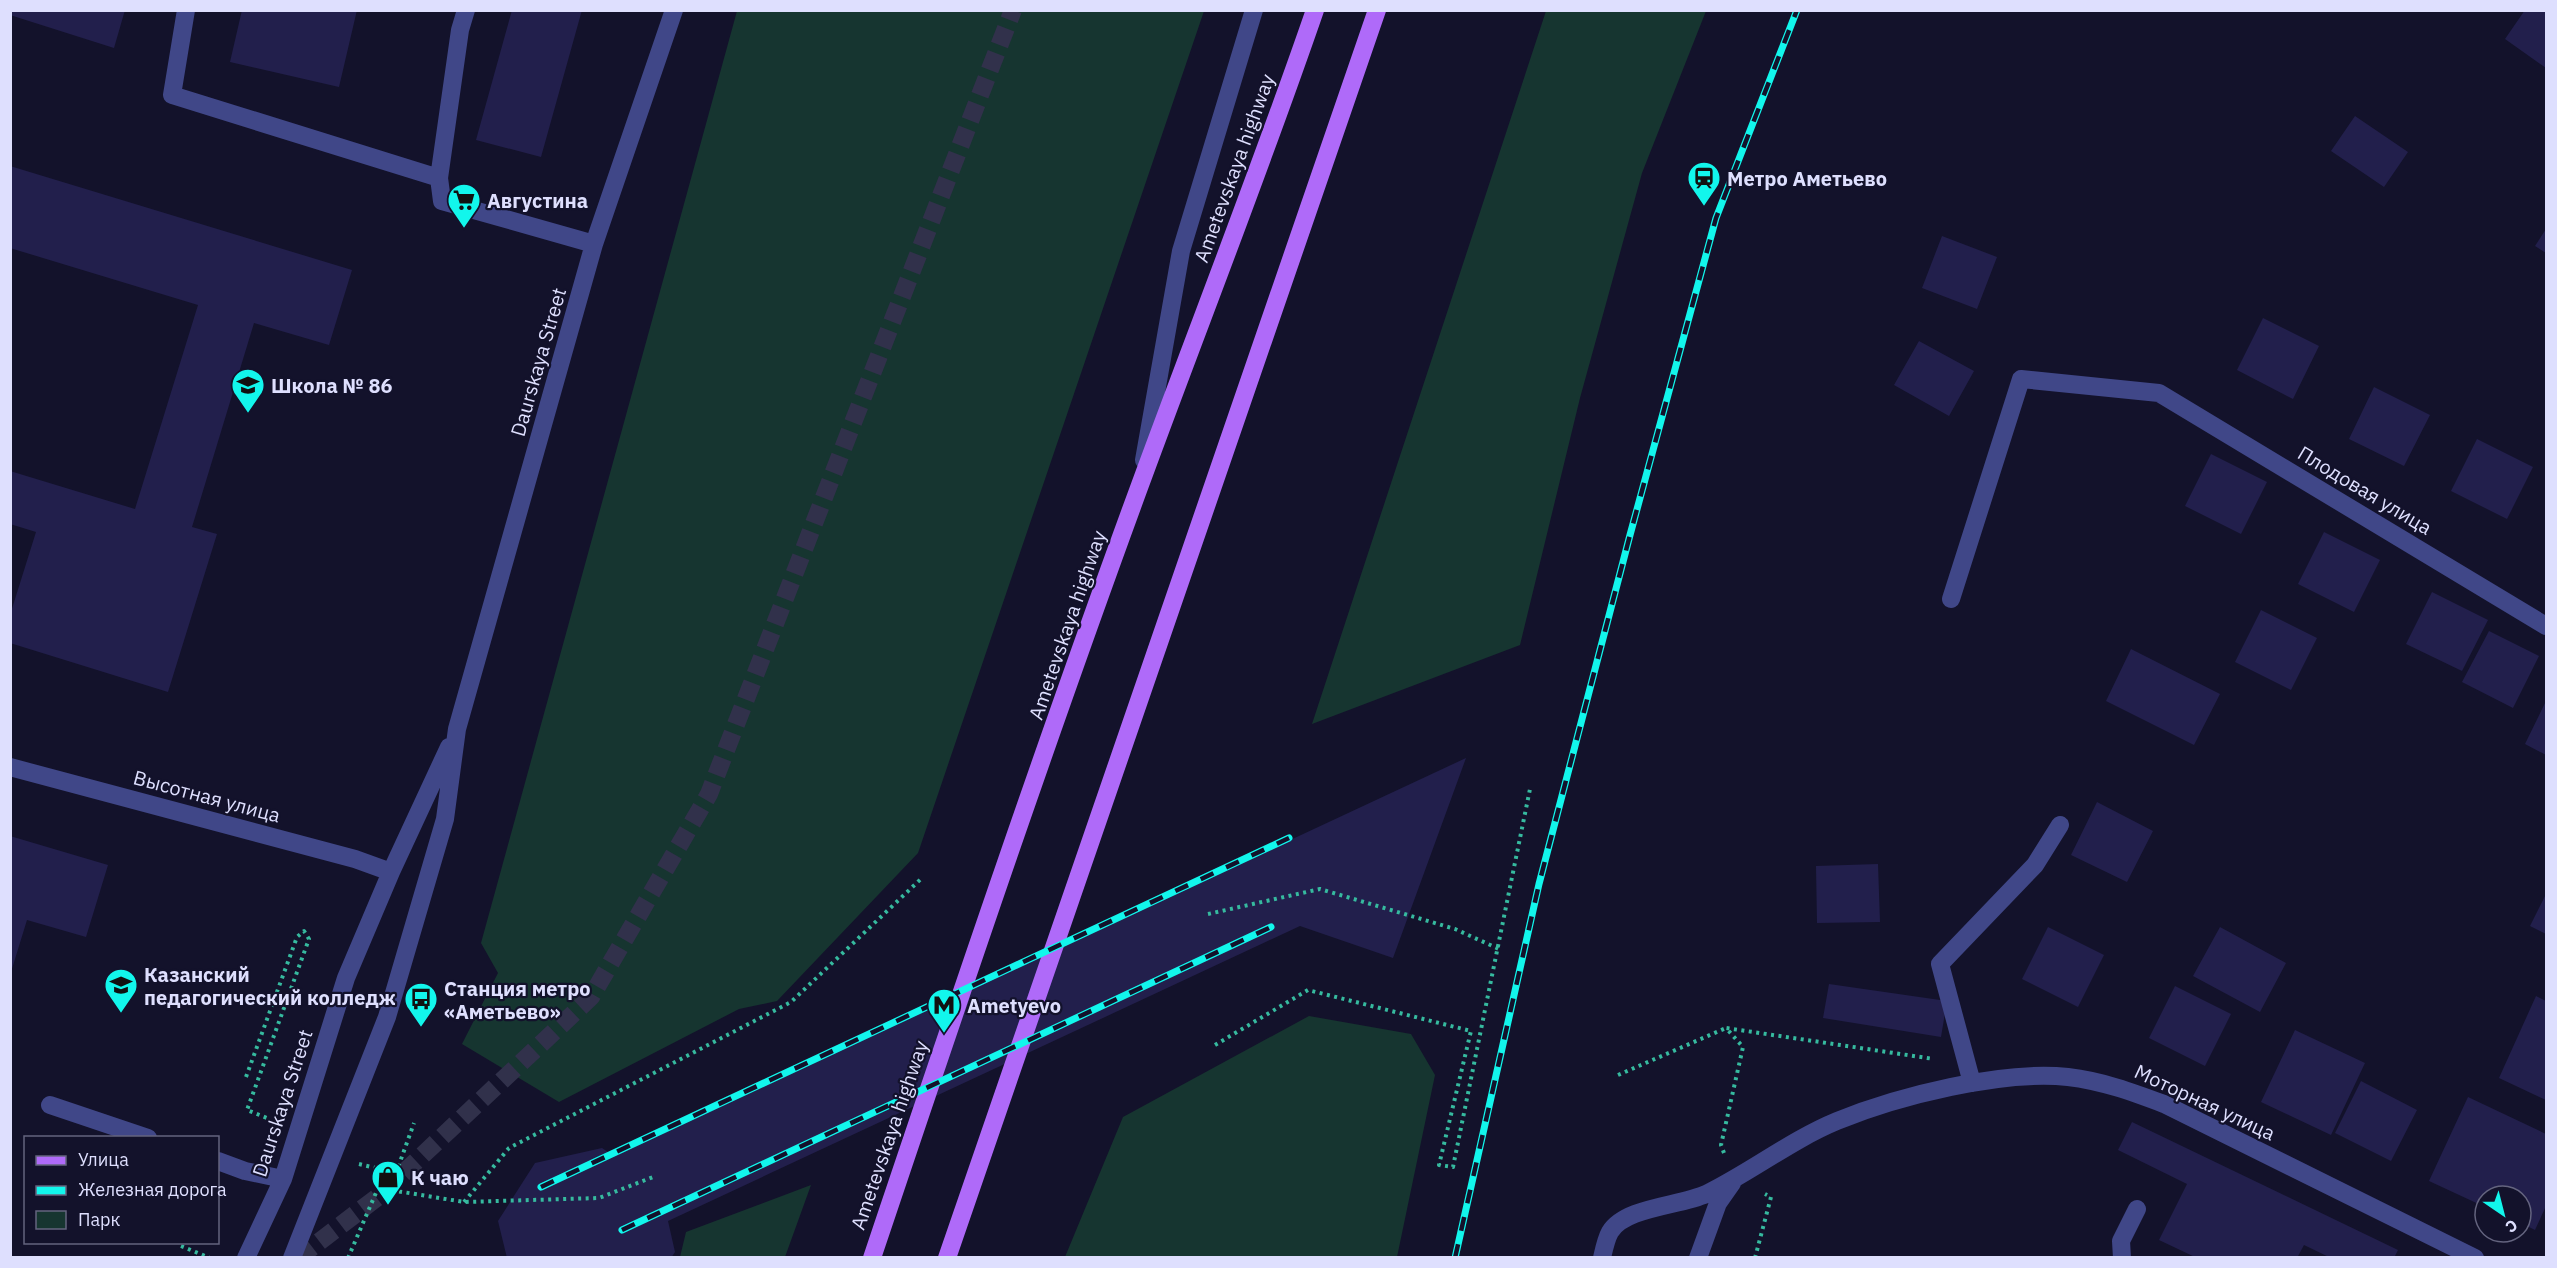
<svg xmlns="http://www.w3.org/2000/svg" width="2557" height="1268" font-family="'IBM Plex Sans',sans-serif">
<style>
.green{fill:#163530}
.building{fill:#221f4c}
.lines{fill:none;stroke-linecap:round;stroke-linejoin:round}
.minor-tunnel{stroke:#31314b;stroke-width:18;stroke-dasharray:18 9;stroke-linecap:butt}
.path{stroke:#36ba9f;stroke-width:4;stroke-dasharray:3 4.5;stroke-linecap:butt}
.minor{stroke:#404788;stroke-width:18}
.major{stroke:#af6af9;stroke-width:18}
.rail-casing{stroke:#12f6ec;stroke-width:7}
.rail{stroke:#13122b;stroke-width:4.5;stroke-dasharray:14;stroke-linecap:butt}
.labels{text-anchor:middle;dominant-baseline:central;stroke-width:4.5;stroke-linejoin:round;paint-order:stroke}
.street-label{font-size:20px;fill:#dedffe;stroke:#13122b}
.poi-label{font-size:20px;font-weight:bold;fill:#dedffe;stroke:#13122b;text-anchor:start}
</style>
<rect width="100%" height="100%" fill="#13122b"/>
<path class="green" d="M 737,11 L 1204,11 L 918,853 L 777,1001 L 739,1009 L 559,1102 L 462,1044 L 498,973 L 481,943 Z
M 1546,11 L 1706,11 L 1642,173 L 1580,398 L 1520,645 L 1312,724 Z
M 1309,1016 L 1411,1034 L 1435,1075 L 1397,1257 L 1065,1257 L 1123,1117 Z
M 811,1185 L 785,1257 L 680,1257 L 686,1232 Z"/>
<path class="building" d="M 10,10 L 125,10 L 114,48 L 10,15 Z
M 242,10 L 357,10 L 339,87 L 230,62 Z
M 512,10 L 582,10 L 541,157 L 476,140 Z
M 2525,10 L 2546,10 L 2546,68 L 2505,39 Z
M 2355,116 L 2408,152 L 2384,187 L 2331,151 Z
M 10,166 L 352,270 L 329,345 L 254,323 L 192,527 L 217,534 L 168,692 L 10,643 L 10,615 L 36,532 L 10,524 L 10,471 L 135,509 L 198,305 L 10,248 Z
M 2546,229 L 2546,253 L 2535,246 Z
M 1942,236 L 1997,257 L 1977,309 L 1922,288 Z
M 2263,318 L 2319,346 L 2293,399 L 2237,370 Z
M 1919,341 L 1974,371 L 1949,416 L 1894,385 Z
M 2374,387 L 2430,415 L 2404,466 L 2349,439 Z
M 2477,439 L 2533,467 L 2507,519 L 2451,491 Z
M 2211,454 L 2267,482 L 2241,534 L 2185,506 Z
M 2324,532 L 2380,560 L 2354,612 L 2298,584 Z
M 2432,592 L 2488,620 L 2462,671 L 2406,644 Z
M 2261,610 L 2317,638 L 2291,690 L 2235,662 Z
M 2489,631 L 2539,656 L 2513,708 L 2462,682 Z
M 2131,649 L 2220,694 L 2194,745 L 2106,701 Z
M 2546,701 L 2546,755 L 2525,744 Z
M 1466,758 L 1393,958 L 1300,926 L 668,1221 L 675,1252 L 671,1258 L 507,1258 L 498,1221 L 535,1163 L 602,1148 L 614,1156 Z
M 2097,802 L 2153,831 L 2127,882 L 2071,855 Z
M 10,836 L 108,865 L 86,937 L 27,920 L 11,972 Z
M 1878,864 L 1880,922 L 1817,923 L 1816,866 Z
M 2546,894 L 2546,934 L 2530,926 Z
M 2048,927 L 2104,955 L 2078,1007 L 2022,979 Z
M 2220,927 L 2286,963 L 2260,1012 L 2193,976 Z
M 1829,984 L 1947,1001 L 1941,1037 L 1823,1018 Z
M 2175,986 L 2231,1014 L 2205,1066 L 2149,1038 Z
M 2536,996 L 2546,1001 L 2546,1100 L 2499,1078 Z
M 2295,1030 L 2365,1063 L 2331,1135 L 2261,1102 Z
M 2361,1081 L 2417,1110 L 2391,1161 L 2335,1133 Z
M 2468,1097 L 2546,1134 L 2546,1206 L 2535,1230 L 2521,1223 L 2521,1196 L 2485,1196 L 2485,1207 L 2429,1181 Z
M 2132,1122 L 2398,1250 L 2394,1258 L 2331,1258 L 2304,1245 L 2297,1258 L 2197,1258 L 2159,1240 L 2187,1184 L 2118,1150 Z"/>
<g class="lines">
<path class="minor-tunnel" d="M 298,1258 L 379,1196 L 591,997 L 709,794 L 1013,10"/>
<path class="path" d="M 1208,914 L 1320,889 L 1455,929 L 1499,949
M 1215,1045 L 1308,990 L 1471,1031 L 1439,1165 L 1453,1167 L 1530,789
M 1618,1075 L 1726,1028
M 246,1077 L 297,937 L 304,931 L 309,939 L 247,1110 L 267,1118
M 1724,1153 L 1721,1145 L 1743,1047 L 1726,1028 L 1934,1059
M 359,1164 L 396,1173 L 414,1123
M 464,1202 L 509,1148 L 791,1002 L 923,877
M 181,1246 L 210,1258
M 348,1258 L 378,1188 L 464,1202 L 599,1198 L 653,1177
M 1755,1258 L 1771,1197 L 1765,1194"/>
<path class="minor" d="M 186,10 L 172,95 L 439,178
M 466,10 L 460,30 L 439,178 L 442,201 L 594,244
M 1144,460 L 1181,251 L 1254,10
M 1951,599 L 2021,379 L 2159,393 L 2546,626
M 10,767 L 355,859 L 391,872
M 1972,1083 L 1940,964 L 2035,865 L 2060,825
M 50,1105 L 148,1138
M 218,1161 L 245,1171 L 283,1179
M 246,1258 L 283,1179 L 346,978 L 391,872 L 449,747
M 292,1258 L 387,1017 L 445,819 L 457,729 L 594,244 L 674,10
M 1602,1258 C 1604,1249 1606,1239 1610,1232 C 1625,1207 1680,1206 1706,1194 C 1751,1172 1791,1140 1837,1121 C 1898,1096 2002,1070 2068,1077 C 2102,1081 2132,1092 2164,1104 L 2475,1258
M 1698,1258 L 1718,1203 L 1732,1183
M 2122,1258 L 2121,1241 L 2137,1209"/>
<path class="major" d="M 872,1258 C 959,999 1046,741 1140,485 C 1198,327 1260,170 1315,10
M 947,1258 L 1377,10"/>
<g class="rail-casing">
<path id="rail" d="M 541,1187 L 1289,838
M 622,1230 L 1271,927
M 1455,1258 L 1539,884 L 1630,535 L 1716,218 L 1797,10"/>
</g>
<use href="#rail" class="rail"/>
</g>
<defs>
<g id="station-pin" transform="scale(1.725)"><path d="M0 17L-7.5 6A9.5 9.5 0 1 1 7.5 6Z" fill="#12f6ec" stroke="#13122b"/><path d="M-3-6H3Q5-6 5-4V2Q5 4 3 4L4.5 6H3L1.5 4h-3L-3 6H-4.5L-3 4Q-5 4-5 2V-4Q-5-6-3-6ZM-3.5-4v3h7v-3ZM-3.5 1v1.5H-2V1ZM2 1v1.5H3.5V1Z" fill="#111"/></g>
<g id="supermarket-pin" transform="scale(1.725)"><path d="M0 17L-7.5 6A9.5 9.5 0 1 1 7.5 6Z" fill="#12f6ec" stroke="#13122b"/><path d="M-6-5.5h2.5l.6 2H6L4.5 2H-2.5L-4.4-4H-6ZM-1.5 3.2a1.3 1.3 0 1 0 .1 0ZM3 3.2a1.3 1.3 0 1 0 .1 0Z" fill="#111"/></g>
<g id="school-pin" transform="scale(1.725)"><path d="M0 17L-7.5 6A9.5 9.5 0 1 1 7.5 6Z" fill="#12f6ec" stroke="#13122b"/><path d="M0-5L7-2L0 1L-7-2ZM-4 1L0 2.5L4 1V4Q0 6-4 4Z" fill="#111"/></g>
<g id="university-pin" transform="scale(1.725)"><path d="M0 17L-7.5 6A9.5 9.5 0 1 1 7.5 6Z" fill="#12f6ec" stroke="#13122b"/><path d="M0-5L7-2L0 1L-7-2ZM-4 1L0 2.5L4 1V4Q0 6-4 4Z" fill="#111"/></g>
<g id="bus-pin" transform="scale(1.725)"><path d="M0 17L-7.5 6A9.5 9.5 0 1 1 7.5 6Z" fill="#12f6ec" stroke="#13122b"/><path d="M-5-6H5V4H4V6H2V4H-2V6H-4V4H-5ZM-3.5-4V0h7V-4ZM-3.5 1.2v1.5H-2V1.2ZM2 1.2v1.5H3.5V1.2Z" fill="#111"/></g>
<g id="metro-pin" transform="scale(1.725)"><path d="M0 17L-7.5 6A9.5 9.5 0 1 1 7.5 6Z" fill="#12f6ec" stroke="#13122b"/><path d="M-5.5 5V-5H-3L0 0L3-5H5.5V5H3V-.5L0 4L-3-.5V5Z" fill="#111"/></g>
<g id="shop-pin" transform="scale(1.725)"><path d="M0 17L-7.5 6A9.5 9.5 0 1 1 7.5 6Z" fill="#12f6ec" stroke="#13122b"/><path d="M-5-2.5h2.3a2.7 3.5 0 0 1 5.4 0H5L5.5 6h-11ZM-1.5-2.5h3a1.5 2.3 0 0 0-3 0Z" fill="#111"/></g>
</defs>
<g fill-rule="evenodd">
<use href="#station-pin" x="1704" y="178"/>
<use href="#supermarket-pin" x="464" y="200"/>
<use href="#school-pin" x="248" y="385"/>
<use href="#university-pin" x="121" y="985"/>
<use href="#bus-pin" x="421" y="999"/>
<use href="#metro-pin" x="944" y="1005"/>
<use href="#shop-pin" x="388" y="1177"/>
</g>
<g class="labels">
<g class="street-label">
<text transform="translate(1234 168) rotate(-70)">Ametevskaya highway</text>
<text transform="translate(538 362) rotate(-74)">Daurskaya Street</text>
<text transform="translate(2365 490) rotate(31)">Плодовая улица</text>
<text transform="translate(1067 625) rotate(-71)">Ametevskaya highway</text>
<text transform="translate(207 796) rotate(15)">Высотная улица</text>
<text transform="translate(2205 1102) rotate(25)">Моторная улица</text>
<text transform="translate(282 1103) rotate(-72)">Daurskaya Street</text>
<text transform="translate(889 1135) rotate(-71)">Ametevskaya highway</text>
</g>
<g class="poi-label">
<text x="1727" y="178">Метро Аметьево</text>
<text x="487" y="200">Августина</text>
<text x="271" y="385">Школа № 86</text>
<text x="144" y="974">Казанский<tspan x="144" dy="23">педагогический колледж</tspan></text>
<text x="444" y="988">Станция метро<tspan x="444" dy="23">«Аметьево»</tspan></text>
<text x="967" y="1005">Ametyevo</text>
<text x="411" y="1177">К чаю</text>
</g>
</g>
<rect width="2557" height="1268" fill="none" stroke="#dedffe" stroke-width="24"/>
<rect x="24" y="1136" width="195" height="108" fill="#13122b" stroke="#64647f" stroke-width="1.5"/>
<rect x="36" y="1156" width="30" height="9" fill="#af6af9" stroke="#64647f" stroke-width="1.5"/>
<text x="78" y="1166" font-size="18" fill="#dedffe">Улица</text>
<rect x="36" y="1186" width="30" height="9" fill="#12f6ec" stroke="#64647f" stroke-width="1.5"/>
<text x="78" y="1196" font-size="18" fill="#dedffe">Железная дорога</text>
<rect x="36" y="1211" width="30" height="18" fill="#163530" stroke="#64647f" stroke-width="1.5"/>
<text x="78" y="1226" font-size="18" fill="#dedffe">Парк</text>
<g transform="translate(2503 1214) rotate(145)"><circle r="28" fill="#13122b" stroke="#64647f" stroke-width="1.5"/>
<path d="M0-4.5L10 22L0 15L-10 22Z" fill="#12f6ec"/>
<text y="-9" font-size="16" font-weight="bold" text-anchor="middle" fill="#dedffe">С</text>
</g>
</svg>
